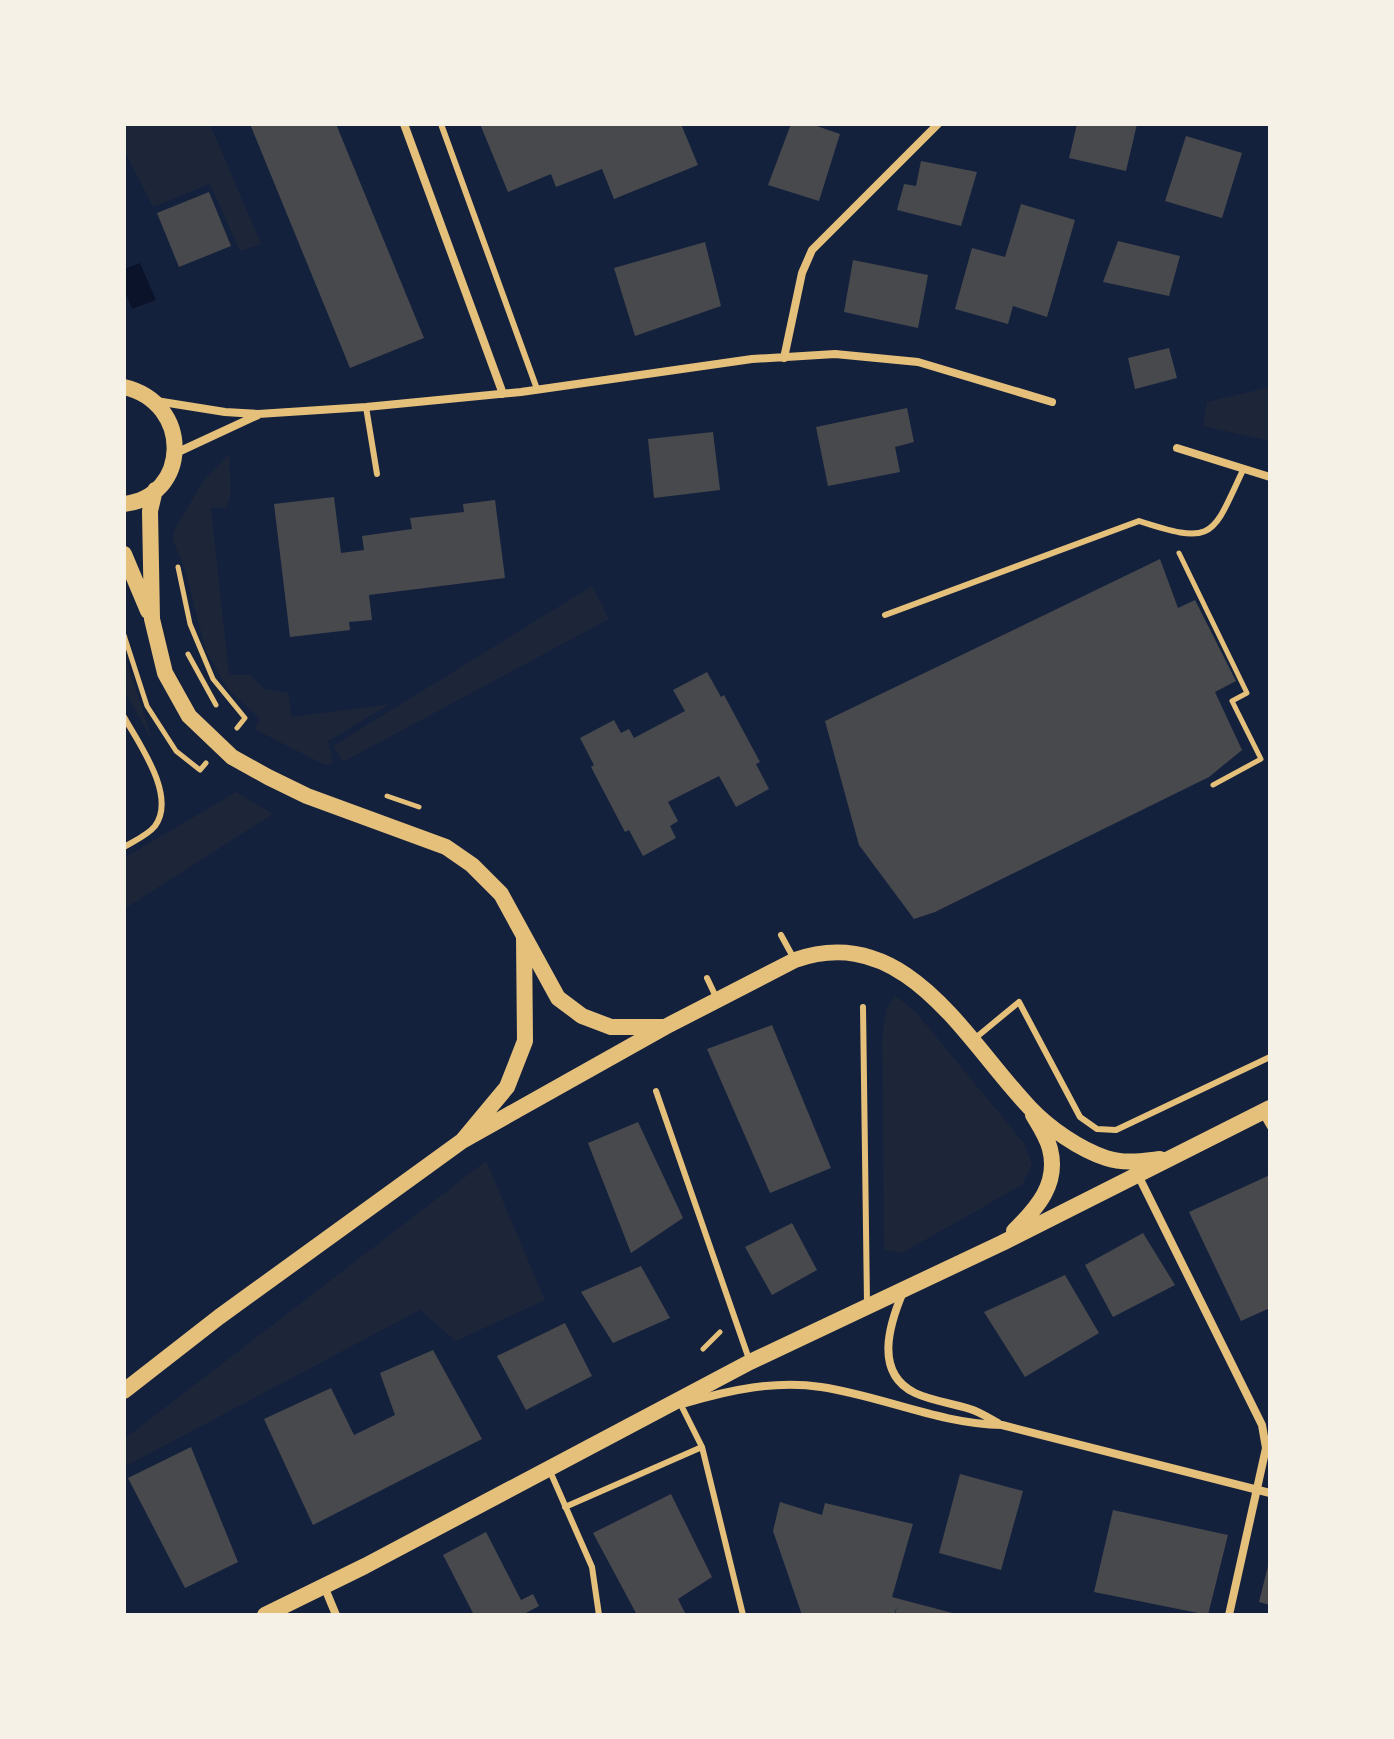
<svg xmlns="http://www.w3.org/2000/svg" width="1394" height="1739" font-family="'Zilla Slab',serif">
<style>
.green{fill:#1d2539}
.water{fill:#0b132b}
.building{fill:#48494c}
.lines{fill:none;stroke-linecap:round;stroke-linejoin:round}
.path{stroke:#e5c07b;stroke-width:5}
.service{stroke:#e5c07b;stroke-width:6}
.minor{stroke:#e5c07b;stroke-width:8}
.secondary{stroke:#e5c07b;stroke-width:16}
</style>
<rect width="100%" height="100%" fill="#14213d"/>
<path class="green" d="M 124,124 L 210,124 L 261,244 L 240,251 L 210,184 L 153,207 L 124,150 Z
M 1270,387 L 1270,441 L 1203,426 L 1207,402 Z
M 229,455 L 231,494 L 226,508 L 211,508 L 229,675 L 251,675 L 264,689 L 288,693 L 292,717 L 390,704 L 328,741 L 333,763 L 325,765 L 254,729 L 260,719 L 228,689 L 206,651 L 185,570 L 173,540 L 174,531 L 203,481 Z
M 592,586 L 609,619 L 343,762 L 333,746 Z
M 124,654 L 153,742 L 124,690 Z
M 236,792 L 273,814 L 124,909 L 124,858 Z
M 895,996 L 914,1010 L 1024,1143 L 1032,1164 L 1042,1144 L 1022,1185 L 902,1253 L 884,1250 L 882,1038 L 886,1010 Z
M 486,1161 L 545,1300 L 456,1341 L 420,1310 L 124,1467 L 124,1439 Z"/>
<path class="water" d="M 140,263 L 156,300 L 132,309 L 124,289 L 124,269 Z"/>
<path class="building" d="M 250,124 L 336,124 L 424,338 L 350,368 Z
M 480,124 L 681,124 L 698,165 L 614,199 L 602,169 L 556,187 L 551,174 L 508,192 Z
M 791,124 L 811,124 L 840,134 L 819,201 L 768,185 Z
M 1077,124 L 1137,124 L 1126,171 L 1069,158 Z
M 1186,136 L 1242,153 L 1222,218 L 1165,201 Z
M 921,161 L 977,172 L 961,226 L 897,210 L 904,184 L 916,186 Z
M 209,192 L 231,246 L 179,267 L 157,213 Z
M 1021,204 L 1075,220 L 1047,317 L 1013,306 L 1008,324 L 955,309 L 972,248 L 1005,257 Z
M 1118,241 L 1180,256 L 1169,296 L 1103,282 Z
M 705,242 L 721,306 L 635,336 L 614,268 Z
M 853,260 L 928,275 L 918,328 L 844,312 Z
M 1169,348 L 1177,378 L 1135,389 L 1128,358 Z
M 907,408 L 914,442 L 895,447 L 900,472 L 828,486 L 816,427 Z
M 713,432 L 720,490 L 654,498 L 648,439 Z
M 334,497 L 341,553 L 364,550 L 362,536 L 412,529 L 410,518 L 464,512 L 463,504 L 495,500 L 505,578 L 369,595 L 372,620 L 349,622 L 350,630 L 290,637 L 274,504 Z
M 1160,559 L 1178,608 L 1195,600 L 1236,681 L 1215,692 L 1242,750 L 1209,777 L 935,912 L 914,919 L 859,845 L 825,721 Z
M 707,672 L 721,697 L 724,695 L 760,762 L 756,764 L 769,789 L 736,807 L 719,776 L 668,802 L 678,821 L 670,826 L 676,838 L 643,856 L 629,830 L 625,832 L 591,767 L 594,765 L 580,738 L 614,720 L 621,733 L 629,729 L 634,738 L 685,711 L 673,690 Z
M 772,1025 L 831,1168 L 770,1193 L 707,1049 Z
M 638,1122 L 683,1218 L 631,1253 L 588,1143 Z
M 1270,1175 L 1270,1308 L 1241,1321 L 1189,1212 Z
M 792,1223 L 817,1270 L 772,1295 L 745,1247 Z
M 1143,1233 L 1175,1285 L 1113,1317 L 1085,1265 Z
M 641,1266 L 670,1318 L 613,1343 L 581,1292 Z
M 1065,1275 L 1099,1333 L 1025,1377 L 984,1312 Z
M 565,1323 L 592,1376 L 526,1410 L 497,1356 Z
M 433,1350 L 482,1439 L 313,1525 L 264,1419 L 331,1388 L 354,1435 L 395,1415 L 380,1373 Z
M 191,1447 L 238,1562 L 185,1588 L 128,1478 Z
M 960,1474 L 1023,1491 L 1001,1570 L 939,1553 Z
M 671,1494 L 712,1577 L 678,1599 L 686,1615 L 637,1615 L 593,1533 Z
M 780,1502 L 822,1515 L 825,1503 L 913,1524 L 892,1597 L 960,1615 L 895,1615 L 897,1606 L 894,1615 L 802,1615 L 773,1531 Z
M 1113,1510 L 1228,1535 L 1208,1615 L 1094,1592 Z
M 486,1532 L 521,1600 L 533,1594 L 539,1606 L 522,1615 L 474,1615 L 443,1555 Z
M 1269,1562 L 1270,1562 L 1270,1605 L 1259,1602 Z"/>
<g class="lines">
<path class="path" d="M 1179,553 L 1247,693 L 1232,701 L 1261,759 L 1213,785
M 178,567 L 190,624 L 213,679 L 245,718 L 237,728
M 124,635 L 147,706 L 176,751 L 200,770 L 206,763
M 188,654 L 216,705
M 387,796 L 419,807
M 703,1349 L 720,1332"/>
<path class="service" d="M 441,124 L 537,389
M 366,407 L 377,474
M 885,615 L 1139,521 C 1215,546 1212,536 1243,470
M 124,717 C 139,744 177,796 155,826 C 148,835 134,841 124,847
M 781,935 L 793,957
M 707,978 L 716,997
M 863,1007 L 867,1303
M 973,1040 L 1019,1002 L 1080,1117 L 1097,1129 L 1116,1130 L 1270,1057
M 656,1091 L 750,1362
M 1263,1115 L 1270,1127
M 702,1447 L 743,1615
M 549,1469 L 592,1567 L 599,1615
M 565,1507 L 702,1447 L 681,1405"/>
<path class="minor" d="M 404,124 L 503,394
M 784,358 L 802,273 L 812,250 L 938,124
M 156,401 L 225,412 L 258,414 L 366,407 L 521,392 L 752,359 L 835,354 L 918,362 L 1052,402
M 1177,448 L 1270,477
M 176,453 L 258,415
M 1138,1175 L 1262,1425 L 1266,1448 L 1229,1615
M 903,1292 C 889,1325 874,1373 915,1393 C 932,1401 952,1403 970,1409 C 980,1412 989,1418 998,1423
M 686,1403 C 729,1390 776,1380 821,1387 C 882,1396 940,1424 1002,1425 L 1270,1493
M 324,1586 L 336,1615"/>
<path class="secondary" d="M 124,387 C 193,403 190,497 124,504
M 155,490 L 150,511 L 152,619 L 165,673 L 189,716 L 232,757 L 268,777 L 307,796 L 446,847 L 472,865 L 501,894 L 558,998 L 582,1016 L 611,1027 L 664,1027
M 124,554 L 148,611
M 462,1141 L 665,1027 L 795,960 C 906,921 965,1040 1030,1108 C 1049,1128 1079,1149 1106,1158 C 1124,1164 1142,1161 1160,1159
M 1014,1231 C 1037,1208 1059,1184 1050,1149 C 1047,1137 1039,1125 1033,1115
M 124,1391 L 219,1317 L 462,1141 L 507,1087 L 525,1041 L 524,937
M 265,1615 L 365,1566 L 750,1362 L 1002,1243 L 1270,1108"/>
</g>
<rect width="1394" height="1739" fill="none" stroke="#f6f1e7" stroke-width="252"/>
</svg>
